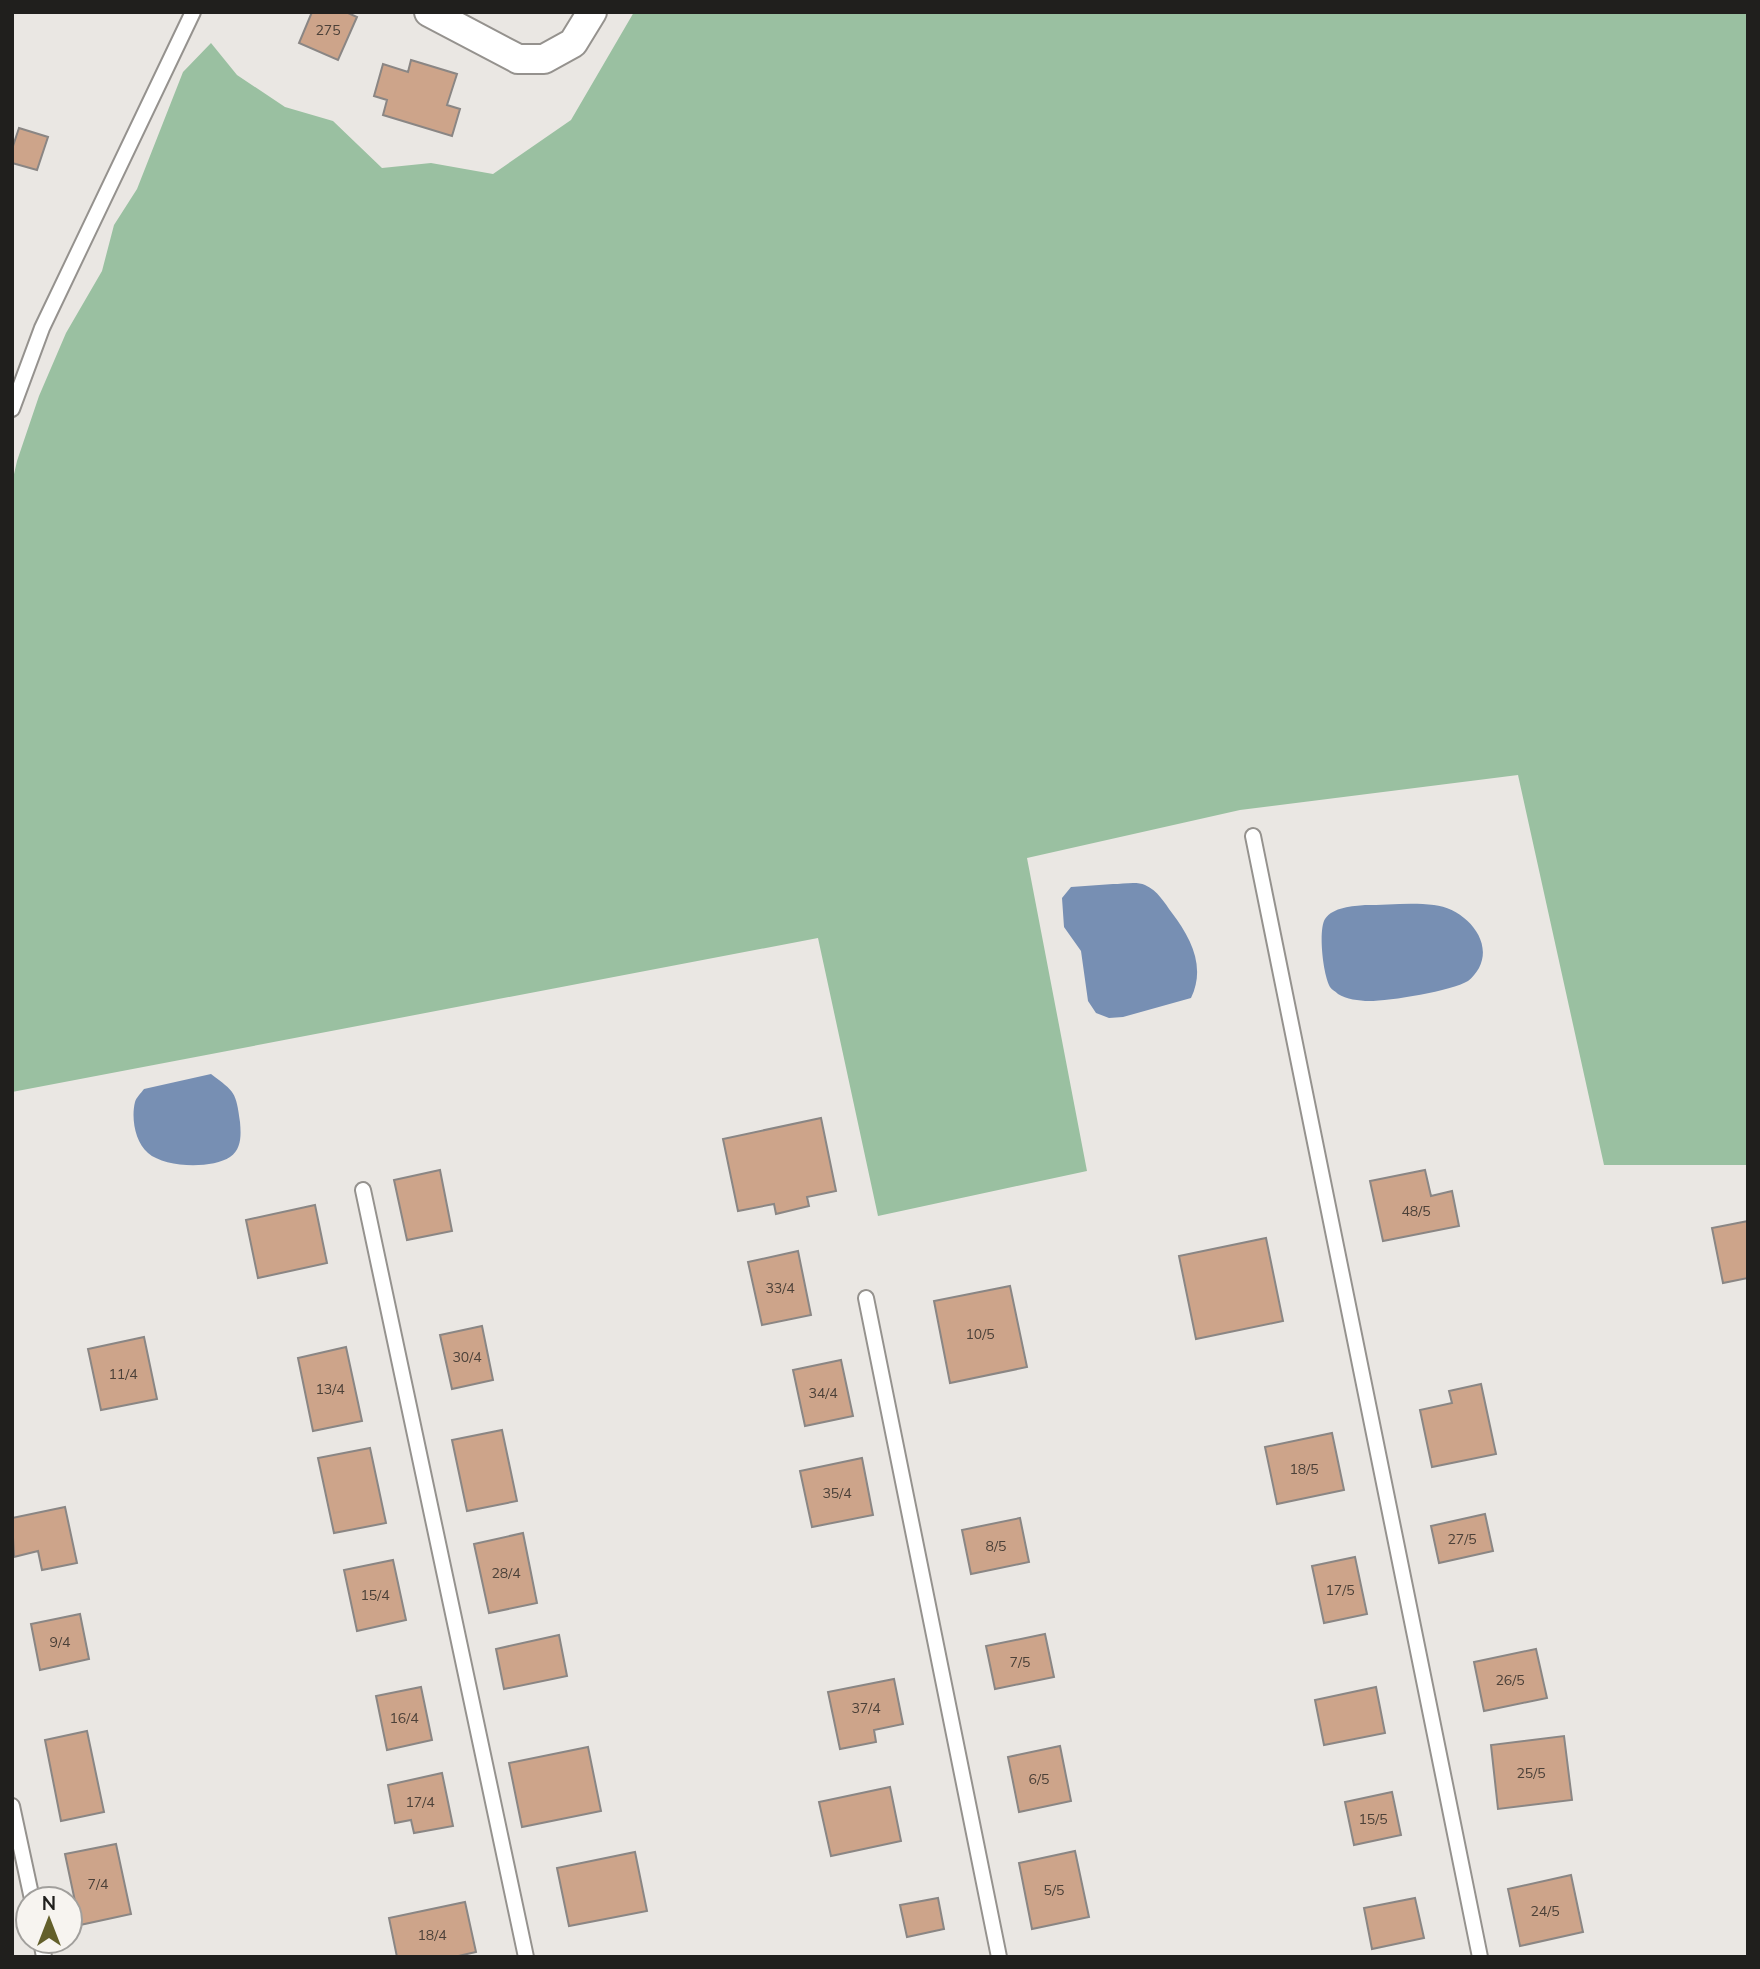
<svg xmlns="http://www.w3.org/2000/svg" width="1760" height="1969" font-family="Mulish,sans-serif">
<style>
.forest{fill:#9ac0a1}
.water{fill:#778fb3}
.building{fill:#cda48a;stroke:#8a8684;stroke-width:2}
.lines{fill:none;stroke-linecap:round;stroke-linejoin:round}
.lane-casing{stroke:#95928e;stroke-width:18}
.street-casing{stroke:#95928e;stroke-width:32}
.lane{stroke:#fff;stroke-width:14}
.street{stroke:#fff;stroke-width:28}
.labels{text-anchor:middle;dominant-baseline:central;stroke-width:7;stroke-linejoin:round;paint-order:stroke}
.number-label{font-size:14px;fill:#4b4038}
</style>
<rect width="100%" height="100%" fill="#eae7e3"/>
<path class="forest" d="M 634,12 L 1748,12 L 1748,1165 L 1604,1165 L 1518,775 L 1240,810 L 1027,858 L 1087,1171 L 878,1216 L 818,938 L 12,1092 L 12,483 L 17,461 L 39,396 L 66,333 L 102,271 L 114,225 L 137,189 L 183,72 L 211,43 L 237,75 L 285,107 L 333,121 L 382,168 L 431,163 L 493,174 L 571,120 Z"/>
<path class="water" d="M 1113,884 C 1123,884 1137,881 1145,885 C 1158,891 1164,902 1172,913 C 1191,938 1206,967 1191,998 L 1123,1017 L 1109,1018 L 1096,1013 L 1088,1001 L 1081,951 L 1064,927 L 1062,898 L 1071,887 Z
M 1365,905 C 1387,905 1412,902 1434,905 C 1463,908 1494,939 1479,968 C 1476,973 1472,978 1468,981 C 1452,991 1390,1001 1369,1001 C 1359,1001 1346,999 1338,994 C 1335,991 1332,990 1330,987 C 1323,975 1318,930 1325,919 C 1333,907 1353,906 1365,905 Z
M 211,1074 C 235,1092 236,1092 240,1122 C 241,1134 242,1149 230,1157 C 212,1169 165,1168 148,1153 C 135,1142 131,1118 135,1102 C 136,1098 141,1093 144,1089 Z"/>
<path class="building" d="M 312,12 L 346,12 L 357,17 L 338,60 L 299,43 Z
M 411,60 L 457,74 L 447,105 L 460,109 L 452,136 L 383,115 L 387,100 L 374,96 L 383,64 L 408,72 Z
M 19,128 L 48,137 L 37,170 L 12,163 L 12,149 Z
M 821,1118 L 836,1191 L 807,1197 L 809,1206 L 776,1214 L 774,1204 L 738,1211 L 723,1139 Z
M 440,1170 L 452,1231 L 407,1240 L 394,1180 Z
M 1425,1170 L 1431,1196 L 1452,1191 L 1459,1226 L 1383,1241 L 1370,1181 Z
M 315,1205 L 327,1263 L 258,1278 L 246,1220 Z
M 1748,1221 L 1748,1278 L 1723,1283 L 1712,1228 Z
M 1266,1238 L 1283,1321 L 1196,1339 L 1179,1256 Z
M 798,1251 L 811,1315 L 762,1325 L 748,1262 Z
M 1010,1286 L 1027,1367 L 950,1383 L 934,1301 Z
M 482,1326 L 493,1380 L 452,1389 L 440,1335 Z
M 144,1337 L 157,1399 L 101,1410 L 88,1349 Z
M 346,1347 L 362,1421 L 313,1431 L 298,1358 Z
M 841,1360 L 853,1416 L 805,1426 L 793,1370 Z
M 1481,1384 L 1496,1454 L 1432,1467 L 1420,1410 L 1452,1403 L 1449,1391 Z
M 502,1430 L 517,1501 L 467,1511 L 452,1440 Z
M 1332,1433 L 1344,1490 L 1277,1504 L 1265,1447 Z
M 370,1448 L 386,1523 L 334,1533 L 318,1458 Z
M 862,1458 L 873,1515 L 812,1527 L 800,1471 Z
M 65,1507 L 77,1563 L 42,1570 L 38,1551 L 14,1557 L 12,1518 Z
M 1485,1514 L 1493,1551 L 1439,1563 L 1431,1526 Z
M 1020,1518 L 1029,1562 L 971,1574 L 962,1530 Z
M 523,1533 L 537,1603 L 489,1613 L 474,1544 Z
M 1355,1557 L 1367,1614 L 1324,1623 L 1312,1566 Z
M 393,1560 L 406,1620 L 357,1631 L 344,1570 Z
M 80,1614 L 89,1659 L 40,1670 L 31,1624 Z
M 1045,1634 L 1054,1677 L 995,1689 L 986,1646 Z
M 559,1635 L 567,1676 L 504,1689 L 496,1649 Z
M 1536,1649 L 1547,1698 L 1484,1711 L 1474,1662 Z
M 894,1679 L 903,1724 L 874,1730 L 876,1742 L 840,1749 L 828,1692 Z
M 421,1687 L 432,1740 L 387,1750 L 376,1696 Z
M 1376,1687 L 1385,1733 L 1324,1745 L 1315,1700 Z
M 87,1731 L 104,1812 L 61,1821 L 45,1740 Z
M 1564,1736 L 1572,1800 L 1498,1809 L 1491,1745 Z
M 1060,1746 L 1071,1801 L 1019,1812 L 1008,1757 Z
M 588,1747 L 601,1811 L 522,1827 L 509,1763 Z
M 442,1773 L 453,1826 L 414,1833 L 411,1820 L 395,1823 L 388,1785 Z
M 890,1787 L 901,1841 L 831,1856 L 819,1802 Z
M 1392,1792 L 1401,1835 L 1354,1845 L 1345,1802 Z
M 116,1844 L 131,1914 L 80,1925 L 65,1854 Z
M 1075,1851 L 1089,1917 L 1032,1929 L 1019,1863 Z
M 635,1852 L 647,1911 L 569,1926 L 557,1868 Z
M 1571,1875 L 1583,1932 L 1520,1946 L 1508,1889 Z
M 938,1898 L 944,1929 L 907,1937 L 900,1905 Z
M 1415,1898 L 1424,1938 L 1372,1949 L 1364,1908 Z
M 465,1902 L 476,1952 L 454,1957 L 397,1957 L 389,1918 Z"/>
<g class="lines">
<g class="lane-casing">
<path id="lane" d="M 12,409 L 42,328 L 193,12
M 1253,836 L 1480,1957
M 363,1190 L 526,1957
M 866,1298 L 999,1957
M 12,1806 L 32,1899
M 41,1941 L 44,1957"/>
</g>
<g class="street-casing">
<path id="street" d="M 429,12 L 518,59 L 544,59 L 573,43 L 592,12"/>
</g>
<use href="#lane" class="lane"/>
<use href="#street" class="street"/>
</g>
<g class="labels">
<g class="number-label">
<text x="328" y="30">275</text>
<text x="1416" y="1211">48/5</text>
<text x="780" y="1288">33/4</text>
<text x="980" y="1334">10/5</text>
<text x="467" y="1357">30/4</text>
<text x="123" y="1374">11/4</text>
<text x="330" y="1389">13/4</text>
<text x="823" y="1393">34/4</text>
<text x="1304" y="1469">18/5</text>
<text x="837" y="1493">35/4</text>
<text x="1462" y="1539">27/5</text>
<text x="996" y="1546">8/5</text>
<text x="506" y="1573">28/4</text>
<text x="1340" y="1590">17/5</text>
<text x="375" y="1595">15/4</text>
<text x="60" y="1642">9/4</text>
<text x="1020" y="1662">7/5</text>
<text x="1510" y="1680">26/5</text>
<text x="866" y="1708">37/4</text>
<text x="404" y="1718">16/4</text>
<text x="1531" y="1773">25/5</text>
<text x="1039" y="1779">6/5</text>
<text x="420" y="1802">17/4</text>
<text x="1373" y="1819">15/5</text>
<text x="98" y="1884">7/4</text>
<text x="1054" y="1890">5/5</text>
<text x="1545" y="1911">24/5</text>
<text x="432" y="1935">18/4</text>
</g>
</g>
<rect width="1760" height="1969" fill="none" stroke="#201f1d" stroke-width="28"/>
<g transform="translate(49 1920)"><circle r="33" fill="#f7f4f0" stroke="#a19f9c" stroke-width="2"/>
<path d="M0-5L12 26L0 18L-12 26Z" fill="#635f2b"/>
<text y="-10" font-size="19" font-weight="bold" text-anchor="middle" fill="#201f1d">N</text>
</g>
</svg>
